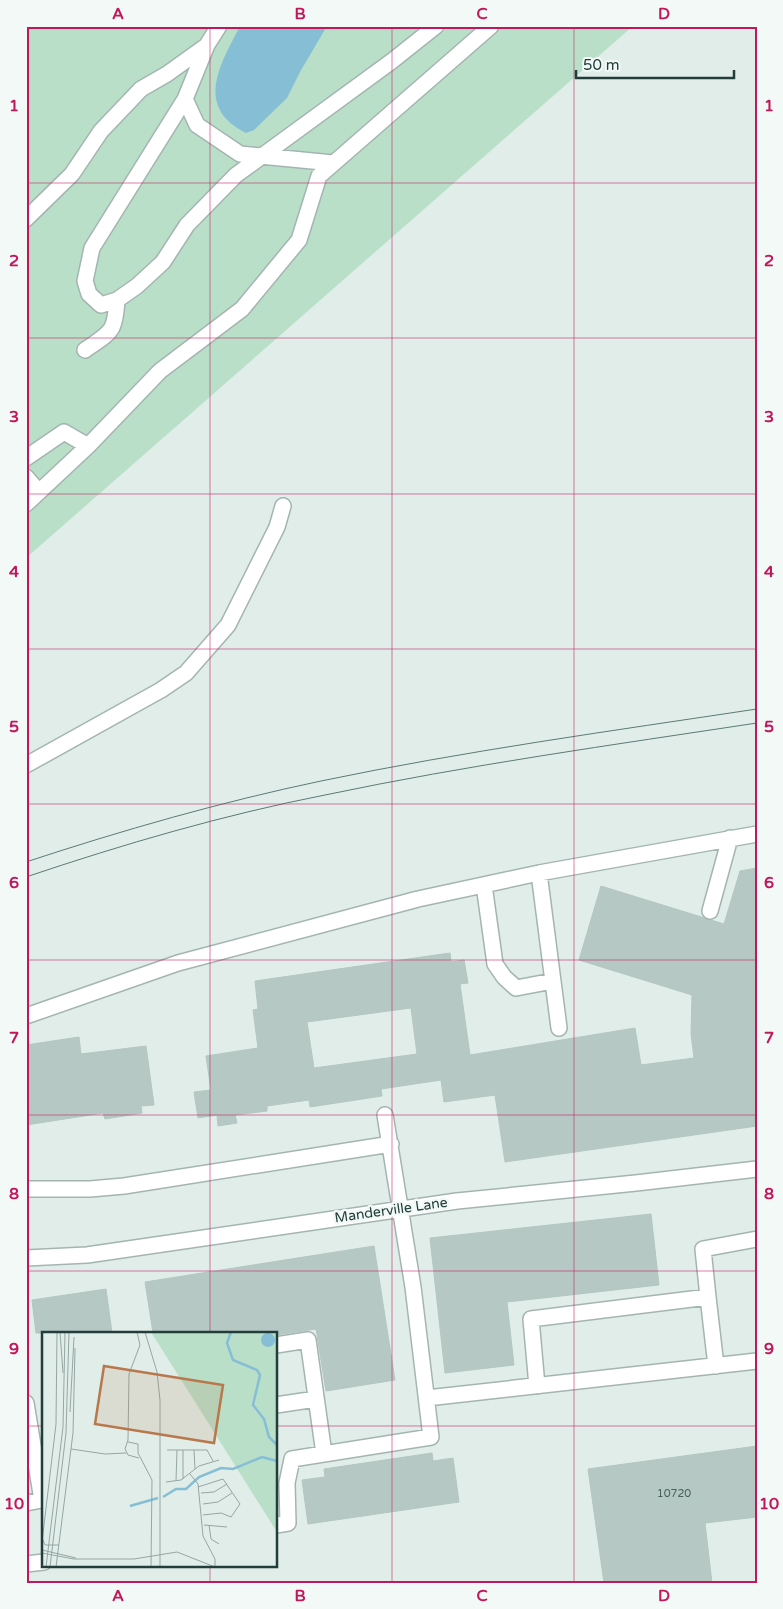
<svg xmlns="http://www.w3.org/2000/svg" width="783" height="1609" font-family="'Varela Round',sans-serif">
<style>
.green{fill:#b9dfc8}
.water{fill:#86bed5}
.building{fill:#b6c8c3;stroke:#b3c7c1;fill-rule:evenodd}
.lines{fill:none;stroke-linecap:round;stroke-linejoin:round}
.minor-casing{stroke:#a4b5b1;stroke-width:18}
.minor{stroke:#fff;stroke-width:15}
.tram{stroke:#5b7a76;stroke-width:1}
.grid{fill:none;stroke:#c2185b;stroke-width:1;stroke-opacity:0.55}
.labels{text-anchor:middle;dominant-baseline:central;stroke-width:5;stroke-linejoin:round;paint-order:stroke}
.number-label{font-size:11px;fill:#46605c}
.street-label{font-size:14px;fill:#213e3a;stroke:#f2f9f6}
.inset-river{fill:none;stroke:#86bed5;stroke-width:2.5}
.inset-road{fill:none;stroke:#94a7a3;stroke-width:1}
.view{fill:#b8784c;fill-opacity:0.15;stroke:#b8784c;stroke-width:2.5}
.inset-edge{fill:none;stroke:#213e3a;stroke-width:2.5}
.neatline{fill:none;stroke:#c2185b;stroke-width:2}
.grid-label{font-size:16px;text-anchor:middle;font-weight:bold;fill:#c2185b}
</style>
<rect width="100%" height="100%" fill="#e1ede9"/>
<path class="green" d="M 26,26 L 633,26 L 26,558 Z"/>
<path class="water" d="M 240,26 L 327,26 L 300,72 L 287,98 L 254,130 L 246,133 C 194,107 220,65 240,26 Z"/>
<path class="building" d="M 757,868 L 757,1126 L 505,1162 L 495,1095 L 444,1102 L 441,1080 L 381,1089 L 382,1096 L 310,1107 L 309,1100 L 267,1106 L 267,1111 L 235,1115 L 237,1123 L 218,1126 L 217,1115 L 198,1118 L 194,1092 L 211,1090 L 206,1056 L 258,1048 L 253,1010 L 258,1009 L 255,981 L 450,953 L 451,962 L 464,960 L 468,983 L 460,984 L 470,1055 L 635,1028 L 641,1065 L 694,1058 L 691,1034 L 692,995 L 579,960 L 601,886 L 724,924 L 740,871 ZM 411,1008 L 417,1054 L 314,1068 L 307,1022 Z
M 79,1037 L 81,1054 L 146,1046 L 154,1105 L 141,1106 L 142,1113 L 105,1119 L 103,1113 L 26,1125 L 26,1045 Z
M 651,1214 L 659,1285 L 507,1302 L 514,1365 L 445,1373 L 430,1238 Z
M 374,1246 L 395,1380 L 326,1391 L 316,1329 L 276,1335 L 276,1333 L 153,1333 L 145,1282 Z
M 106,1289 L 112,1333 L 36,1333 L 32,1300 Z
M 757,1446 L 757,1517 L 705,1523 L 712,1583 L 604,1583 L 588,1469 Z
M 432,1453 L 433,1461 L 453,1458 L 459,1502 L 308,1524 L 302,1480 L 325,1477 L 324,1469 Z"/>
<g class="lines">
<g class="minor-casing">
<path id="minor" d="M 219,26 L 207,45 L 185,99 L 197,125 L 240,154 L 333,163
M 185,99 L 92,248 L 85,281 L 89,294 L 101,305 L 117,300 L 137,286 L 163,262 L 187,225 L 236,175 L 392,61 L 436,26
M 26,219 L 72,174 L 101,131 L 141,89 L 167,74 L 206,46
M 85,350 C 111,332 115,333 117,300
M 26,458 L 64,432 L 88,446
M 26,477 L 39,492
M 26,504 L 88,446 L 160,371 L 242,309 L 299,240 L 319,176 L 491,26
M 26,765 L 161,690 L 186,673 L 228,625 L 277,527 L 283,506
M 539,873 L 559,1028
M 484,885 L 495,964 L 504,977 L 516,988 L 553,981
M 710,911 L 730,838
M 26,1016 L 178,963 L 418,899 L 539,873 L 757,834
M 26,1189 L 90,1189 L 124,1186 L 391,1144
M 26,1258 L 87,1255 L 457,1201 L 636,1183 L 757,1169
M 708,1297 L 703,1249 L 757,1239
M 276,1345 L 308,1340 L 324,1454
M 537,1386 L 531,1319 L 708,1297 L 716,1366
M 427,1398 L 757,1361
M 26,1403 L 42,1500 L 26,1503
M 276,1405 L 316,1399
M 276,1525 L 288,1523 L 287,1483 L 292,1459 L 431,1437 L 413,1287 L 385,1115
M 26,1564 L 44,1562"/>
</g>
<use href="#minor" class="minor"/>
<path class="tram" d="M 26,862 C 123,830 221,802 321,781 C 465,751 611,731 757,709
M 26,877 C 124,844 223,815 325,795 C 468,765 612,745 757,723"/>
</g>
<path class="grid" d="M 210,26 L 210,1333M 392,26 L 392,1583M 574,26 L 574,1583M 26,183 L 757,183M 26,338 L 757,338M 26,494 L 757,494M 26,649 L 757,649M 26,804 L 757,804M 26,960 L 757,960M 26,1115 L 757,1115M 26,1271 L 757,1271M 26,1426 L 44,1426M 276,1426 L 757,1426M 210,1565 L 210,1583"/>
<g class="labels">
<g class="number-label">
<text x="674" y="1493">10720</text>
</g>
<g class="street-label">
<text transform="translate(391 1210) rotate(-8)">Manderville Lane</text>
</g>
</g>
<g transform="translate(42 1332)">
<rect width="235" height="235" fill="#e1ede9"/>
<path d="M 109,0 L 235,0 L 235,200 Z" fill="#b9dfc8"/>
<path d="M219 8a7 7 0 1 1 14 0a7 7 0 1 1-14 0Z" fill="#86bed5"/>
<path class="inset-river" d="M 189,0 L 185,11 L 191,28 L 215,38 L 218,43 L 211,73 L 222,87 L 227,105 L 235,113M 121,165 L 134,157 L 144,157 L 157,145 L 179,136 L 191,137 L 220,125 L 235,129M 88,174 L 116,166"/>
<path class="inset-road" d="M 18,0 L 21,41M 95,0 L 98,13 L 87,42 L 86,108 L 83,117 L 86,123 L 97,126M 103,0 L 115,40 L 118,68 L 118,235M 28,80 L 32,5M 86,110 L 96,112 L 96,121M 29,117 L 63,122 L 84,121M 125,118 L 165,118 L 171,129M 152,118 L 153,137M 96,121 L 110,148 L 109,235M 148,142 L 156,152 L 161,204 L 173,227 L 173,235M 141,147 L 141,118M 134,149 L 135,118M 124,150 L 139,148 L 157,134 L 177,128M 156,155 L 181,147 L 198,172 L 189,185 L 179,181 L 161,183M 159,161 L 172,160 L 185,152M 161,172 L 176,170 L 190,161M 162,193 L 185,195M 167,193 L 169,207 L 177,212M 1,208 L 3,213 L 17,213M 0,210 L 14,92 L 15,0M 0,218 L 34,226M 0,221 L 32,227 L 92,227 L 135,220 L 173,235M 4,235 L 21,95 L 23,0M 8,235 L 24,101 L 27,0M 14,235 L 31,101 L 33,16"/>
<path class="view" d="M 62,34 L 181,53 L 172,111 L 53,92 Z"/>
<rect width="235" height="235" class="inset-edge"/>
</g>
<rect width="783" height="1609" fill="none" stroke="#f2f9f6" stroke-width="55"/>
<path d="M576 70v8h158v-8" fill="none" stroke="#213e3a" stroke-width="2.5"/>
<text x="583" y="70" font-size="15" fill="#213e3a" stroke="#f2f9f6" stroke-width="4" paint-order="stroke">50 m</text>
<rect x="28" y="28" width="728" height="1554" class="neatline"/>
<g class="grid-label">
<text x="118" y="19">A</text>
<text x="300" y="19">B</text>
<text x="482" y="19">C</text>
<text x="664" y="19">D</text>
<text x="14" y="111">1</text>
<text x="769" y="111">1</text>
<text x="14" y="266">2</text>
<text x="769" y="266">2</text>
<text x="14" y="422">3</text>
<text x="769" y="422">3</text>
<text x="14" y="577">4</text>
<text x="769" y="577">4</text>
<text x="14" y="732">5</text>
<text x="769" y="732">5</text>
<text x="14" y="888">6</text>
<text x="769" y="888">6</text>
<text x="14" y="1043">7</text>
<text x="769" y="1043">7</text>
<text x="14" y="1199">8</text>
<text x="769" y="1199">8</text>
<text x="14" y="1354">9</text>
<text x="769" y="1354">9</text>
<text x="14" y="1509">10</text>
<text x="769" y="1509">10</text>
<text x="118" y="1601">A</text>
<text x="300" y="1601">B</text>
<text x="482" y="1601">C</text>
<text x="664" y="1601">D</text>
</g>
</svg>
